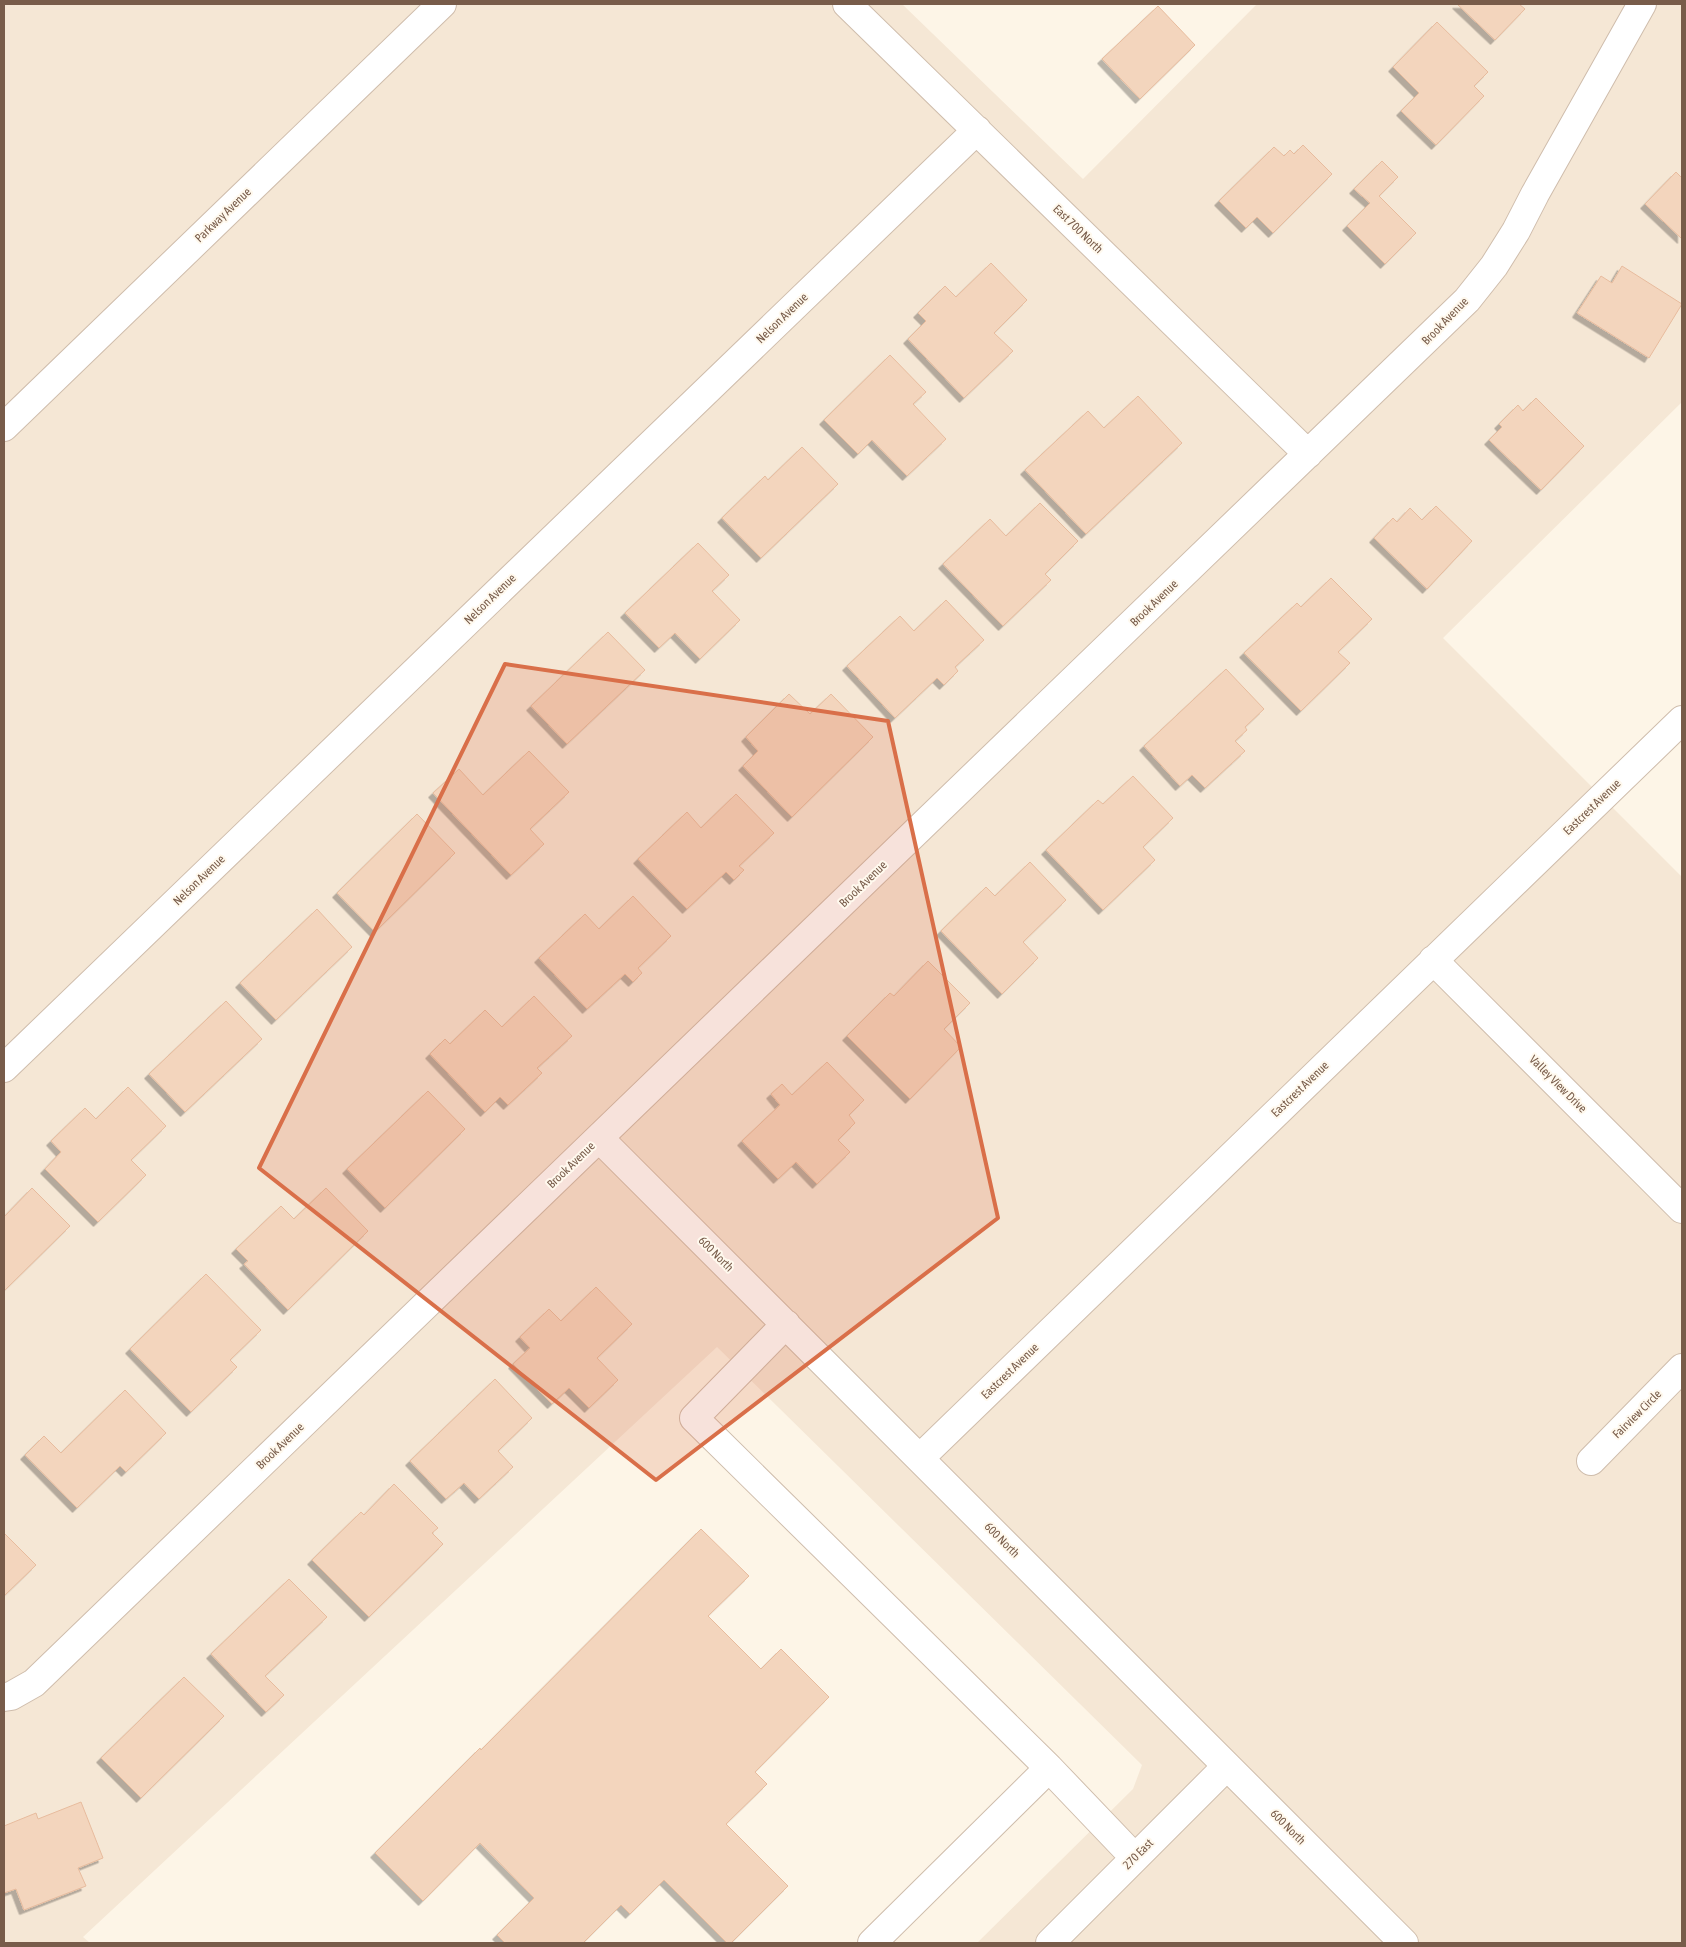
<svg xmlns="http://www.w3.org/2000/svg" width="1686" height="1947" font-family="'Asap Condensed',sans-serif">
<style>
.residential{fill:#f5e7d5}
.building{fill:#f3d5bd;stroke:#e7bb9d;filter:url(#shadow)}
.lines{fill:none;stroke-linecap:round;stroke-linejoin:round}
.minor-casing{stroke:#cfbdac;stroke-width:30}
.minor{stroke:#fff;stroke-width:28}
.marked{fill:#d96f49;fill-opacity:0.2;stroke:#d96f49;stroke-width:4;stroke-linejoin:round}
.labels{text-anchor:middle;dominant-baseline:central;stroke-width:4;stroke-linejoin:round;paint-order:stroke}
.street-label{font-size:12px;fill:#785c4a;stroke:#fff9ee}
</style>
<defs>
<filter id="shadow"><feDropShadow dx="-4.5" dy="4.5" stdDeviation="0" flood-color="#0004"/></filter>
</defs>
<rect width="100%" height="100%" fill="#fdf5e7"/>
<path class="residential" d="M 4,4 L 902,4 L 1083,179 L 1257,4 L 1682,4 L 1682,402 L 1443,638 L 1682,877 L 1682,1943 L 977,1943 L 1133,1789 L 1142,1765 L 717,1347 L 83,1937 L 90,1943 L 4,1943 Z"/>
<path class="building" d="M 1457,4 L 1519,4 L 1525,9 L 1495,40 Z
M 1158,6 L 1195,45 L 1140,99 L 1102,59 Z
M 1437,22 L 1488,72 L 1474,86 L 1484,96 L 1436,145 L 1401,111 L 1419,93 L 1393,67 Z
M 1303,145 L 1332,174 L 1273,233 L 1257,217 L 1246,228 L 1219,201 L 1274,147 L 1284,156 L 1290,150 L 1294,154 Z
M 1382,161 L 1398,177 L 1379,196 L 1416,233 L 1385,264 L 1347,226 L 1370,203 L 1354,189 Z
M 1676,172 L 1682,178 L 1682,239 L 1645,204 Z
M 991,263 L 1027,300 L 994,333 L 1013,351 L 964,398 L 908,339 L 926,321 L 918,313 L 945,286 L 956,297 Z
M 1622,266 L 1682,304 L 1649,358 L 1577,313 L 1601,276 L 1612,283 Z
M 890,355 L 926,392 L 913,404 L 946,439 L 907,476 L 872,440 L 858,454 L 824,420 Z
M 1138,396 L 1182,443 L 1086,534 L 1025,470 L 1088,411 L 1104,428 Z
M 1536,398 L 1584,446 L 1541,490 L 1489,440 L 1502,427 L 1499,424 L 1518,405 L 1523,411 Z
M 802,447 L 838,484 L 761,558 L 722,518 L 765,476 L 768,480 Z
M 1040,503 L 1078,541 L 1045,574 L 1051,580 L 1003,626 L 943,564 L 990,519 L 1006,536 Z
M 1436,506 L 1472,541 L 1427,589 L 1374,538 L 1393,518 L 1397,522 L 1410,508 L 1422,520 Z
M 698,543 L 729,575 L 712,591 L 740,620 L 700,659 L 675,633 L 659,648 L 625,613 Z
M 1331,578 L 1372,619 L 1338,652 L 1350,663 L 1301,711 L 1244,653 L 1297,603 L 1301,607 Z
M 946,600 L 984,640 L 955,667 L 958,671 L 944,685 L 937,678 L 895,718 L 847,666 L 900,616 L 914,631 Z
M 608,632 L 645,670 L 567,744 L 531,706 Z
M 1226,669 L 1264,709 L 1245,727 L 1247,730 L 1235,741 L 1245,751 L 1205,788 L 1192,775 L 1180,786 L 1144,746 Z
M 789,694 L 810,714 L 831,694 L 873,737 L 792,817 L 743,766 L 758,751 L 746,737 Z
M 529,751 L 569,792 L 530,829 L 544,844 L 511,875 L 433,793 L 459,769 L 483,795 Z
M 1133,776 L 1173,818 L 1143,847 L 1155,860 L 1103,910 L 1046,850 L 1098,800 L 1103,804 Z
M 736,794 L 774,833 L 739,866 L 744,870 L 734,880 L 726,872 L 687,909 L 638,859 L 687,812 L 701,828 Z
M 417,814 L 455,853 L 375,932 L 337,893 Z
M 1030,862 L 1066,900 L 1023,942 L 1038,958 L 1002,994 L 941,931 L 986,887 L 995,896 Z
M 633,896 L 671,936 L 638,968 L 642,973 L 633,982 L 625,974 L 587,1009 L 539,958 L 585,914 L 599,929 Z
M 317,909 L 352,947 L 276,1020 L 240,983 Z
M 928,961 L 970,1003 L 944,1029 L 961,1047 L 910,1099 L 847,1036 L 890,993 L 894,996 Z
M 534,996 L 572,1036 L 537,1068 L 542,1073 L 508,1105 L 500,1097 L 485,1112 L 430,1054 L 445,1039 L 450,1044 L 485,1010 L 502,1027 Z
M 226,1001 L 262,1039 L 185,1112 L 149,1074 Z
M 827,1062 L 864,1100 L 849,1115 L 855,1123 L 838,1140 L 850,1152 L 817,1184 L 796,1162 L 778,1179 L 742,1141 L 780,1105 L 771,1094 L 782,1084 L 792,1095 Z
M 128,1087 L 166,1126 L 131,1160 L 146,1175 L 98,1222 L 45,1169 L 61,1152 L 51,1141 L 85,1108 L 96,1119 Z
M 428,1091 L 465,1129 L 385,1208 L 347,1169 Z
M 32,1188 L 70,1226 L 4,1291 L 4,1217 Z
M 326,1188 L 368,1231 L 288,1310 L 244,1264 L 248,1261 L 236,1249 L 281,1206 L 294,1219 Z
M 206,1274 L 261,1330 L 230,1360 L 237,1367 L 191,1412 L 130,1349 Z
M 596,1287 L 632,1324 L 597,1358 L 618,1380 L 589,1408 L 569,1388 L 552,1404 L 513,1364 L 530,1348 L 520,1337 L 549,1309 L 561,1321 Z
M 495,1379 L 532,1418 L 498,1451 L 513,1467 L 479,1499 L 464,1483 L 446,1499 L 410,1461 Z
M 125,1390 L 166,1433 L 126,1472 L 120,1466 L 77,1508 L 25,1455 L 44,1436 L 61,1453 Z
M 394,1484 L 438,1528 L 432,1533 L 443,1544 L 369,1617 L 312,1560 L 361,1512 L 364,1515 Z
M 701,1529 L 749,1576 L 708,1616 L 761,1669 L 781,1649 L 829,1697 L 755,1772 L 767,1784 L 726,1824 L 788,1886 L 731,1943 L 727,1943 L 664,1880 L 630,1914 L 621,1905 L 583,1943 L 505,1943 L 497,1935 L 534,1898 L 480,1843 L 423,1901 L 375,1853 L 480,1748 L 481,1750 Z
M 4,1533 L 36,1565 L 4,1596 Z
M 289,1579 L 327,1617 L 265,1676 L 284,1695 L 266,1712 L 211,1654 Z
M 184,1677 L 224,1716 L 141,1798 L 101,1758 Z
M 81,1802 L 103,1858 L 78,1868 L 86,1886 L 24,1910 L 16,1889 L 4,1893 L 4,1826 L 36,1813 L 38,1819 Z"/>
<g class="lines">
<g class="minor-casing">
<path id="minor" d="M 847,4 L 1308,454
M 4,427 L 442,4
M 1433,960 L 1682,1209
M 4,1068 L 977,130
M 599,1138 L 1404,1943
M 786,1324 L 694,1418 L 1049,1768 L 1135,1858
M 920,1458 L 1682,720
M 1591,1461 L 1682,1368
M 4,1697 L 11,1696 L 34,1683 L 1467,300 L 1494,266 L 1516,231 L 1535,194 L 1642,4
M 872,1943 L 1049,1768
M 1050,1943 L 1227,1766"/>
</g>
<use href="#minor" class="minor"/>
</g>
<path class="marked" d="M 505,664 L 888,721 L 998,1218 L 656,1480 L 259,1168 Z"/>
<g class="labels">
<g class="street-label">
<text transform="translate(223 215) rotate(-44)">Parkway Avenue</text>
<text transform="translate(1078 229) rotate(44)">East 700 North</text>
<text transform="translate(782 318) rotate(-44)">Nelson Avenue</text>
<text transform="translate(1445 321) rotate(-46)">Brook Avenue</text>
<text transform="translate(490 599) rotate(-44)">Nelson Avenue</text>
<text transform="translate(1154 603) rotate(-44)">Brook Avenue</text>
<text transform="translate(1592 807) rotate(-44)">Eastcrest Avenue</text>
<text transform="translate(199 880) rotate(-44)">Nelson Avenue</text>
<text transform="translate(863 884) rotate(-44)">Brook Avenue</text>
<text transform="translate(1558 1084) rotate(45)">Valley View Drive</text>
<text transform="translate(1300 1089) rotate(-44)">Eastcrest Avenue</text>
<text transform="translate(571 1165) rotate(-44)">Brook Avenue</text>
<text transform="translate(716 1254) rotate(45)">600 North</text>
<text transform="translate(1010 1371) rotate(-44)">Eastcrest Avenue</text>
<text transform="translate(1637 1414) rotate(-45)">Fairview Circle</text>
<text transform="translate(280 1446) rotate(-44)">Brook Avenue</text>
<text transform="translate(1002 1540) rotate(45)">600 North</text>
<text transform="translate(1288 1827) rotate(45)">600 North</text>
<text transform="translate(1138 1854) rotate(-45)">270 East</text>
</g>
</g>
<rect width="1686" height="1947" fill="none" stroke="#785c4a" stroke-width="10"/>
</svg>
